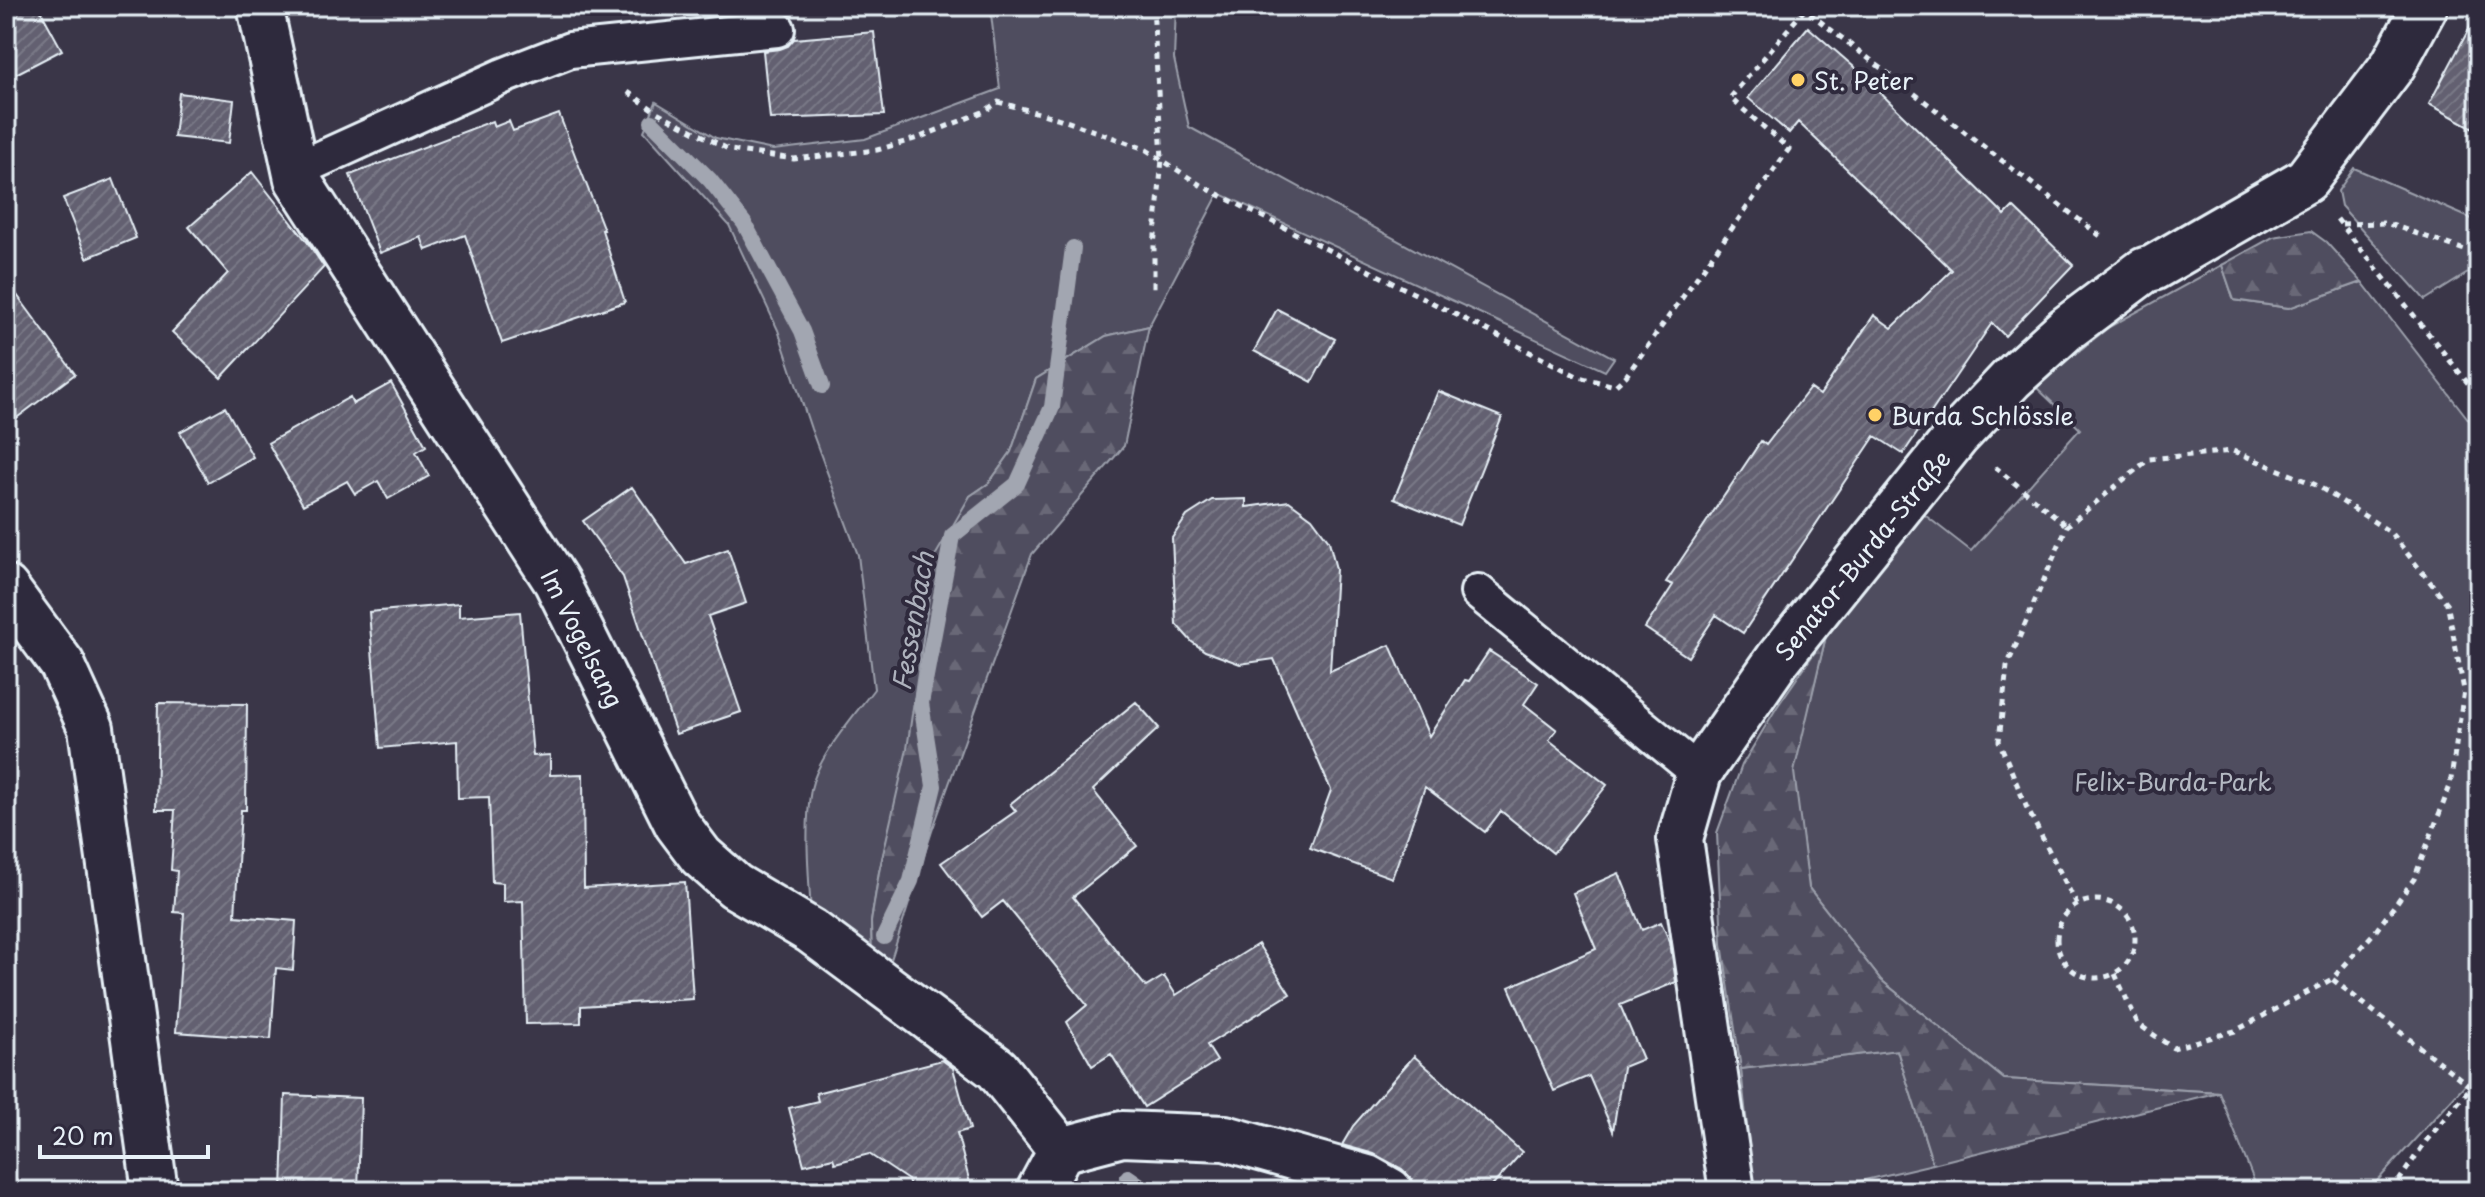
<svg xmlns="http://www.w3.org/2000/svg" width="2485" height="1197" font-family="'Playpen Sans',sans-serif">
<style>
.green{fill:#504e5f;stroke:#9ca0ac;stroke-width:2}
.forest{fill:url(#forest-firs);stroke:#9ca0ac;stroke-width:2}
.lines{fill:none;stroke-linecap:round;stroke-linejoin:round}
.stream{stroke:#a2a6b1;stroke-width:16}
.building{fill:url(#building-hatch);stroke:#e8f1f8;stroke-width:2}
.lane-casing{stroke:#e8f1f8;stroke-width:40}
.street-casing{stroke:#e8f1f8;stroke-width:50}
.path{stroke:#e8f1f8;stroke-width:5;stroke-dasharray:6 6;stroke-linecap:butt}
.lane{stroke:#2f2a3d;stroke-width:34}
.street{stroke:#2f2a3d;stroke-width:44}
.poi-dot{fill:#ffd166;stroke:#2f2a3d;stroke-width:3}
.labels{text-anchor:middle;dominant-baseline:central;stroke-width:8;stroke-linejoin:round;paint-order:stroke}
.poi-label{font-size:24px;fill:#e8f1f8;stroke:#2f2a3d;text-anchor:start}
.street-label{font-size:24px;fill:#e8f1f8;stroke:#2f2a3d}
.park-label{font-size:24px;fill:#b3b8c2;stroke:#2f2a3d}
.water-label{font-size:26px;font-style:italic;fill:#aeb2bd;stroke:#2f2a3d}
</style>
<defs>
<pattern id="forest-firs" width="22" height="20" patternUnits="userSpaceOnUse" patternTransform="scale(2)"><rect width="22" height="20" fill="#504e5f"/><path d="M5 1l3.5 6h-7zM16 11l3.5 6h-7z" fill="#696877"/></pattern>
<pattern id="building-hatch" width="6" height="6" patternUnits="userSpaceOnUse" patternTransform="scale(2)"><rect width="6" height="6" fill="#636171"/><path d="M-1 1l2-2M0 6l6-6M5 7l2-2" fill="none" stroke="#797886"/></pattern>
</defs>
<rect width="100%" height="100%" fill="#3a3648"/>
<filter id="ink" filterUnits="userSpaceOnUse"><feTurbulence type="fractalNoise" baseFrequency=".0125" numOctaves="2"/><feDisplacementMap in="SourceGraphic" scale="16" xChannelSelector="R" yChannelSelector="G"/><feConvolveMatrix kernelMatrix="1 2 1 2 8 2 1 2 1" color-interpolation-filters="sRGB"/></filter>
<g filter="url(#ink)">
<path class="green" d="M 990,6 L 1176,6 L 1174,59 L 1189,127 L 1614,358 L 1605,371 L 1219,193 L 1149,326 L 1106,336 L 1036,379 L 1011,452 L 989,483 L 970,496 L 879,872 L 871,922 L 872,955 L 811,915 C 809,875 804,828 811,789 C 818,756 854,716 874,689 L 858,555 L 811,429 L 778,330 L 729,225 L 644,131 L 656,102 L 716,138 L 773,150 L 865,139 L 1000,89 Z
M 2354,168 L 2479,222 L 2479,266 L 2425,300 L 2341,206 L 2338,191 Z
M 2222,265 L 2234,300 L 2288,308 L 2362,282 L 2479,433 L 2479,1069 L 2368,1191 L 2258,1191 L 2219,1092 L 2004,1079 L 1881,980 L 1809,888 L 1793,772 L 1826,636 L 1872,568 L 1921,512 L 1971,551 L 2080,429 L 2035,386 L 2109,327 Z
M 1897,1050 L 1933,1164 L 1818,1191 L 1754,1191 L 1741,1069 Z"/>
<path class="forest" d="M 2311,231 L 2326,242 L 2362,282 L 2289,308 L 2234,300 L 2222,265 L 2273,237 Z
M 1149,326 L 1124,446 L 1032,554 L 932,831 L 889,966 L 872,955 L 871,922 L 879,872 L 907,749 L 935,556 L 970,496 L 989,483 L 1011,452 L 1036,379 L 1106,336 Z
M 1826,636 L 1794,772 L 1809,888 L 1881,980 L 2004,1079 L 2219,1092 L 1933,1164 L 1897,1050 L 1741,1069 L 1722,944 L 1717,833 L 1742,765 L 1777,707 Z"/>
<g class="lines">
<path class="stream" d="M 652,122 L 710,180 L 744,223 L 802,331 L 822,386
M 884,937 L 911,881 L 934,786 L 921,703 L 952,536 L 1017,484 L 1052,407 L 1073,248
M 1128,1177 L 1148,1191"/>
</g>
<path class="building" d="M 6,6 L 38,6 L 62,50 L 6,79 Z
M 2479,10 L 2479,131 L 2429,104 Z
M 1808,27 L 1854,67 L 2005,215 L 2013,207 L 2073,265 L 2005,336 L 1992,323 L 1903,454 L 1875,436 L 1743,633 L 1716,615 L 1688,657 L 1645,628 L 1673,585 L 1666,582 L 1761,441 L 1766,445 L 1810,388 L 1820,395 L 1874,315 L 1892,328 L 1952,270 L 1798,122 L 1789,133 L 1748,98 Z
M 874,32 L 884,115 L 770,119 L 763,51 L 780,49 L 788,46 L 794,39 Z
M 179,93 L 234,100 L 229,143 L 174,137 Z
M 559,114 L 604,230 L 602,230 L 625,302 L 502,343 L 465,235 L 426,250 L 421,237 L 380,253 L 350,175 L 492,121 L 494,127 L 509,121 L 513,131 Z
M 252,172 L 308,243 L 324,267 L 221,378 L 172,332 L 228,273 L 189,227 Z
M 113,179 L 136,238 L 87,258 L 63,198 Z
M 6,280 L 75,374 L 6,426 Z
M 1277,309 L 1335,339 L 1312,382 L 1254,351 Z
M 391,383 L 426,446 L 416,452 L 429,476 L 388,499 L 378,481 L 355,494 L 347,481 L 303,505 L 268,443 L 350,397 L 353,404 Z
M 1438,391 L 1502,417 L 1459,525 L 1394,499 Z
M 225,407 L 253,457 L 208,482 L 180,432 Z
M 632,487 L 686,564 L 728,549 L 746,603 L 708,616 L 741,712 L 676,734 L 623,577 L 583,521 Z
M 1246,499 L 1246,507 L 1289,501 L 1312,518 L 1329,541 L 1336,569 L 1330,671 L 1390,645 L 1429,736 L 1465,680 L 1469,681 L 1489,651 L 1538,683 L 1524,704 L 1557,730 L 1549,740 L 1607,785 L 1553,853 L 1501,811 L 1485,832 L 1425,787 L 1392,878 L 1310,848 L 1331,790 L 1274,659 L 1240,664 L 1205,651 L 1192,642 L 1176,624 L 1172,538 L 1187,516 L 1212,500 Z
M 459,604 L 459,617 L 520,612 L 533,756 L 550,755 L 550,775 L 583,774 L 584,888 L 685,882 L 693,999 L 581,1006 L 581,1023 L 526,1024 L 523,901 L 503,902 L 503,883 L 492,882 L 489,797 L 458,798 L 457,741 L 380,748 L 369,612 Z
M 1136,702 L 1159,728 L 1093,790 L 1137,846 L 1073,897 L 1146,987 L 1164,976 L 1176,995 L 1258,944 L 1290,994 L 1207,1045 L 1217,1061 L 1144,1107 L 1111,1054 L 1092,1066 L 1067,1022 L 1087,1005 L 1003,901 L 982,917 L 941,863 L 1016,811 L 1010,804 Z
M 158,703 L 247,704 L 246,810 L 241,810 L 235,916 L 296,921 L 293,970 L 276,968 L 271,1039 L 176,1032 L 184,913 L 174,912 L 177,871 L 171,870 L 175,810 L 156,810 Z
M 1619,873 L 1642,930 L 1661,922 L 1670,942 L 1676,982 L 1620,1005 L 1643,1059 L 1623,1067 L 1613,1131 L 1589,1076 L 1554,1091 L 1509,987 L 1596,949 L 1573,893 Z
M 1414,1056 L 1522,1152 L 1488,1191 L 1415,1191 L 1412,1179 L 1402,1169 L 1374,1154 L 1342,1145 L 1353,1126 Z
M 942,1060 L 953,1068 L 970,1129 L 957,1133 L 972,1191 L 911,1191 L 908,1180 L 869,1154 L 835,1163 L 833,1158 L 804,1165 L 789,1108 L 818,1101 L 816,1093 Z
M 285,1095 L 361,1098 L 358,1191 L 282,1191 Z"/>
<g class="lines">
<g class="lane-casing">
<path id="lane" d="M 296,170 L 503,76 L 570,50 L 777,29
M 1478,592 L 1699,773"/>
</g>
<g class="street-casing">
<path id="street" d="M 260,6 L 297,179 L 556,581 L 677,824 L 701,856 L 735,886 L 811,931 L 997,1069 L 1061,1150
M 6,588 L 62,664 L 91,728 L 155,1191
M 1039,1191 L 1061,1150 L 1122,1134 L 1225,1138 L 1367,1178 L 1390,1191
M 1732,1191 L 1680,839 L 1699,773 L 1778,659 L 1957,436 L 2011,379 L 2066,329 L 2145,270 L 2153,268 L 2306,180 L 2393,65 L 2425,6"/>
</g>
<path class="path" d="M 1153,6 L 1162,159 L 1154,246 L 1154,288
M 1800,6 L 2103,238
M 628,92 L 655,111 L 730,150 L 794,159 L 877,150 L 918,138 L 985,111 L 998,102 L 1057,118 L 1145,149 L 1202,186 L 1579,377 L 1615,386 L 1626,376 L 1789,149 L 1730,98 L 1805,9
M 2337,219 L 2479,397
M 2342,224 L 2386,223 L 2479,255
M 1995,467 L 2067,526
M2057 939a39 39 0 1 1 78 0a39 39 0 1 1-78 0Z
M 2077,905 L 2026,806 L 1999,741 L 2007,666 L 2067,526 L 2149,459 L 2233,451 L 2316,485 L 2390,532 L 2447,603 L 2464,690 L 2450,786 L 2414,879 L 2375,932 L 2332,979 L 2471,1087
M 2115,974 L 2138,1024 L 2173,1048 L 2235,1031 L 2332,979
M 2392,1191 L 2426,1141 L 2471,1087 L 2479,1082"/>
<use href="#lane" class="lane"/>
<use href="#street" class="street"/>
</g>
</g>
<g class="poi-dot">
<circle cx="1798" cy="80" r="8"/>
<circle cx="1875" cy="415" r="8"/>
</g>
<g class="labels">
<g class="poi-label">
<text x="1814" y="80">St. Peter</text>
<text x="1891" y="415">Burda Schlössle</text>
</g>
<g class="street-label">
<text transform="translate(1862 555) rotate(-51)">Senator-Burda-Straße</text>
<text transform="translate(583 638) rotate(63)">Im Vogelsang</text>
</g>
<g class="park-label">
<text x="2173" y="781">Felix-Burda-Park</text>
</g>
<g class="water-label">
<text transform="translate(912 621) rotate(-80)">Fessenbach</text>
</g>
</g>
<rect width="2485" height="1197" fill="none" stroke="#2f2a3d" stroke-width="32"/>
<rect x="16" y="16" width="2453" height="1165" fill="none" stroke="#e8f1f8" stroke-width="3" filter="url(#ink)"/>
<path d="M40 1145v12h168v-12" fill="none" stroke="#e8f1f8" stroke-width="4"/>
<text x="52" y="1145" font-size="24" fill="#e8f1f8" stroke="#2f2a3d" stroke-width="6" paint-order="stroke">20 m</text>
</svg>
